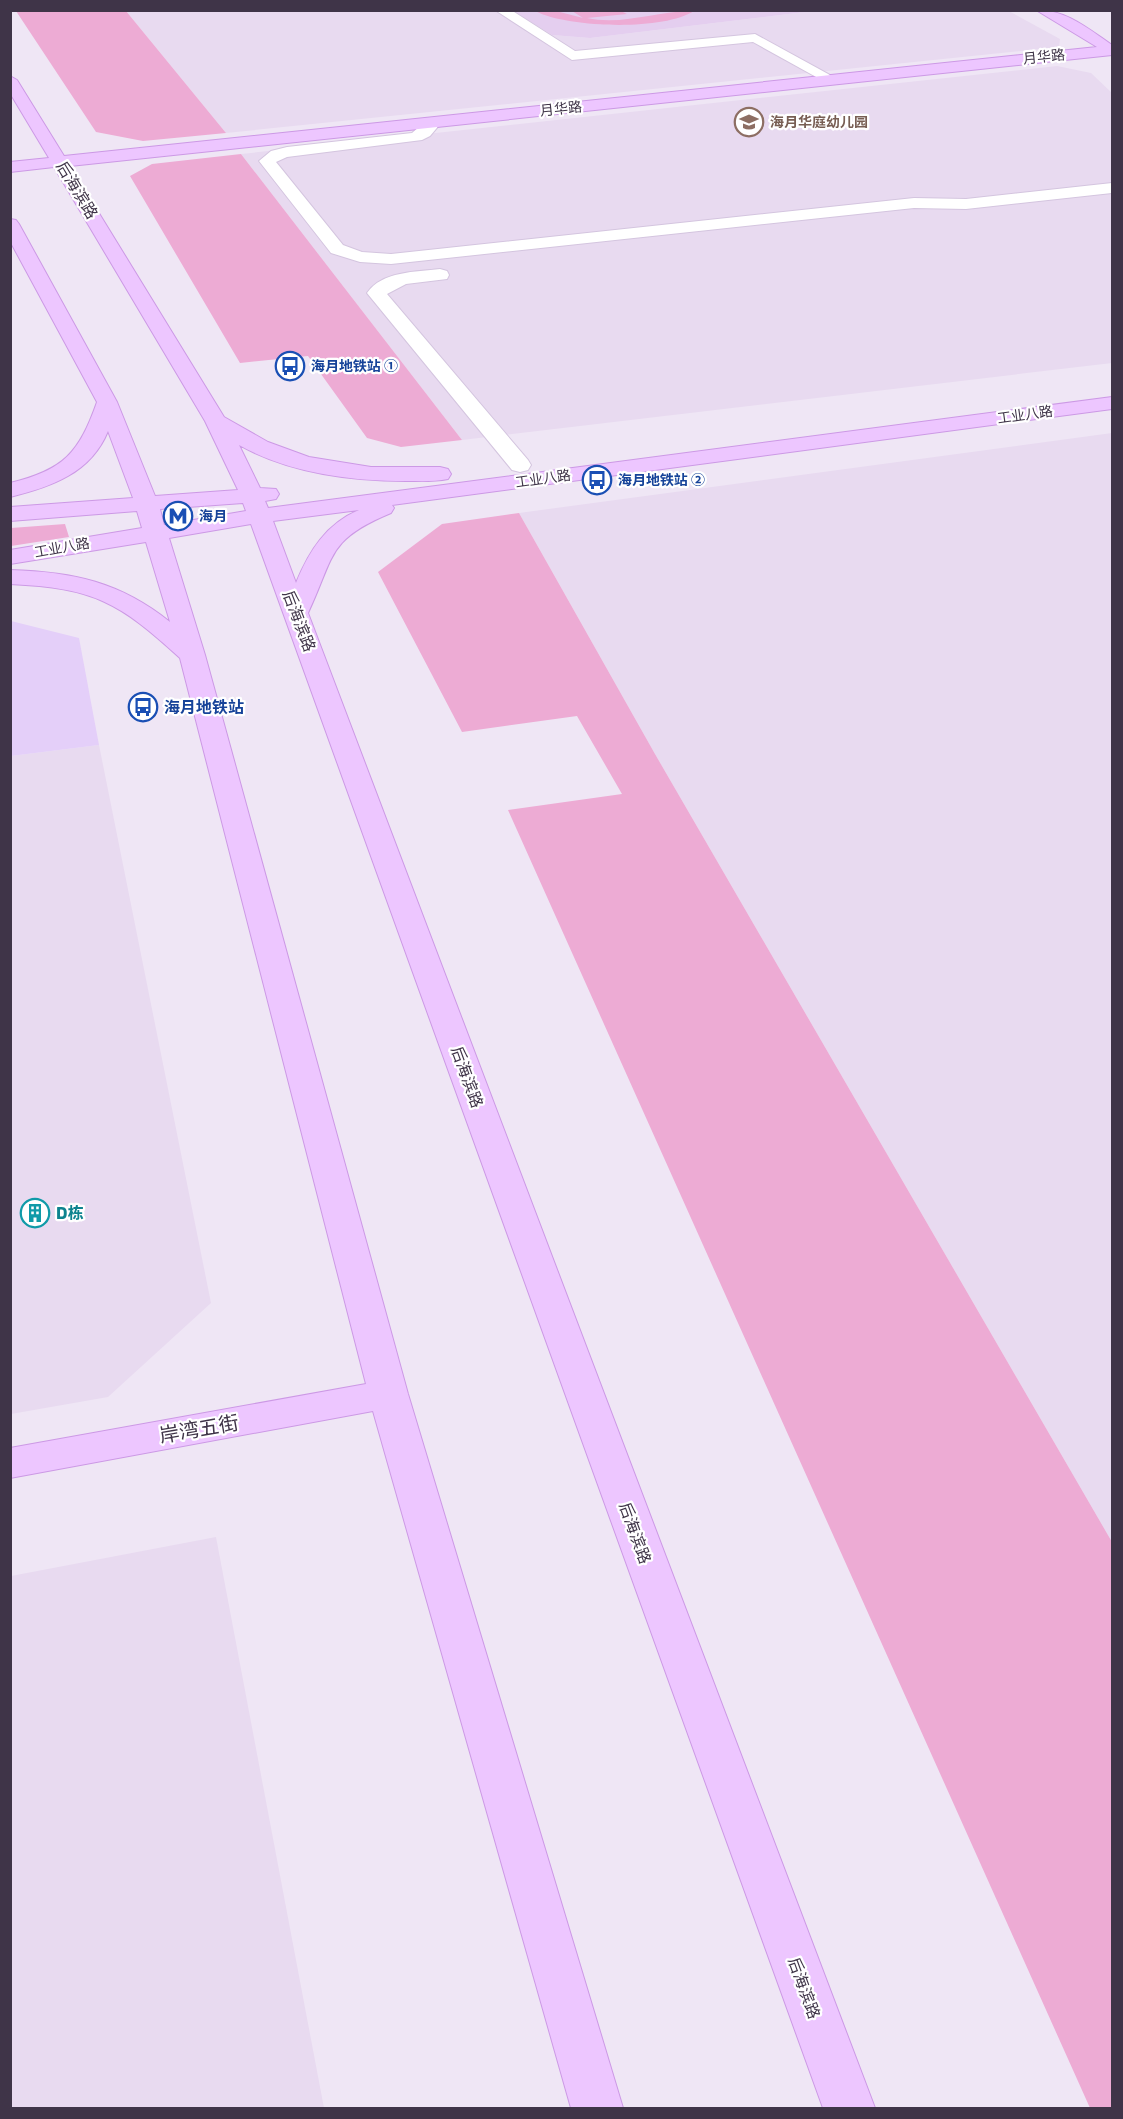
<svg xmlns="http://www.w3.org/2000/svg" width="1123" height="2119" font-family="Rubik,'Noto Sans SC',sans-serif">
<style>
.residential{fill:#e8daf0}
.commercial{fill:#e4cff9}
.education{fill:#e4ceef}
.green{fill:#edabd4}
.lines{fill:none;stroke-linecap:round;stroke-linejoin:round}
.street-casing{stroke:#d4c5df;stroke-width:2}
.secondary-casing{stroke:#cc99e5;stroke-width:2}
.street{fill:#fff;fill-rule:evenodd}
.secondary{fill:#edc6ff;fill-rule:evenodd}
.labels{text-anchor:middle;dominant-baseline:central;stroke-width:4.5;stroke-linejoin:round;paint-order:stroke}
.far-street-label{font-size:14px;fill:#3f3448;stroke:#fff}
.far-education-label{font-size:14px;font-weight:bold;fill:#785e54;stroke:#fff;text-anchor:start}
.far-transit-label{font-size:14px;font-weight:bold;fill:#164399;stroke:#fff;text-anchor:start}
.street-label{font-size:16px;fill:#3f3448;stroke:#fff}
.transit-label{font-size:16px;font-weight:bold;fill:#164399;stroke:#fff;text-anchor:start}
.culture-label{font-size:16px;font-weight:bold;fill:#0d838f;stroke:#fff;text-anchor:start}
.near-street-label{font-size:20px;fill:#3f3448;stroke:#fff}
</style>
<rect width="100%" height="100%" fill="#efe6f5"/>
<path class="residential" d="M 1007,10 L 1060,39 L 1059,47 L 226,133 L 126,11 L 513,11 L 552,35 L 590,38 L 813,11 Z
M 1057,66 L 1091,73 L 1112,93 L 1112,363 L 462,440 L 241,154 Z
M 1112,433 L 1112,1542 L 655,754 L 519,513 Z
M 99,745 L 211,1303 L 108,1397 L 11,1414 L 11,756 Z
M 216,1537 L 324,2108 L 11,2108 L 11,1576 Z"/>
<path class="commercial" d="M 11,621 L 79,638 L 99,745 L 11,756 Z"/>
<path class="education" d="M 513,11 L 813,11 L 590,38 L 552,35 Z"/>
<path class="green" d="M 16,11 L 126,11 L 226,133 L 143,141 L 96,132 Z
M 535,11 L 556,11 L 583,18 L 572,11 L 621,11 L 627,14 L 587,18 C 623,26 659,10 694,11 C 663,31 568,28 535,11 Z
M 241,154 L 462,440 L 401,447 L 367,438 L 308,356 L 240,363 L 130,176 L 152,164 Z
M 519,513 L 655,754 L 1112,1542 L 1112,2108 L 1090,2108 L 508,810 L 622,794 L 577,716 L 462,732 L 378,572 L 442,524 Z
M 65,524 L 69,537 L 11,546 L 11,528 Z"/>
<g class="lines">
<g class="street-casing">
<path id="street" d="M 495,10 L 511,10 L 575,51 L 755,34 L 839,80 L 837,83 L 827,83 L 753,42 L 572,60 Z
M 433,118 L 441,123 L 430,136 L 422,140 L 287,157 L 276,162 L 343,245 L 362,252 L 391,254 L 914,198 L 966,199 L 1112,183 L 1112,193 L 966,209 L 914,208 L 391,264 L 360,262 L 331,253 L 259,161 L 271,151 L 287,147 L 412,133 L 427,120 Z
M 440,269 L 447,271 L 449,275 L 447,279 L 406,284 L 387,294 L 528,460 L 531,465 L 528,470 L 520,472 L 512,470 L 367,293 C 382,271 416,272 440,269 Z"/>
</g>
<g class="secondary-casing">
<path id="secondary" d="M 1036,10 C 1067,10 1087,28 1112,45 L 1112,55 L 70,166 L 224,417 L 268,442 L 309,457 L 371,467 L 440,467 L 448,469 L 451,474 L 448,479 C 434,482 420,481 406,481 C 350,481 289,473 239,445 L 260,488 L 276,489 L 279,494 L 276,499 L 265,501 L 268,508 L 1112,397 L 1112,409 L 392,505 L 394,508 L 391,513 C 326,540 335,556 308,613 L 875,2108 L 823,2108 L 251,524 L 169,538 L 205,655 L 408,1394 L 623,2108 L 571,2108 L 373,1411 L 10,1478 L 10,1448 L 366,1384 L 180,658 C 119,602 94,588 10,584 L 10,570 C 74,572 120,582 170,622 L 146,542 L 10,564 L 10,550 L 142,528 L 137,511 L 10,521 L 10,507 L 133,498 L 108,431 C 91,473 51,487 10,497 L 10,483 C 64,470 79,453 97,402 L 10,241 L 10,219 L 16,220 L 19,224 L 117,402 L 155,496 L 238,490 L 205,421 L 54,167 L 10,172 L 10,162 L 49,158 L 10,93 L 10,76 L 17,80 L 64,156 L 1097,47 ZM 243,503 L 246,511 L 164,525 L 160,509 ZM 359,510 C 326,524 309,551 296,583 L 273,521 Z"/>
</g>
<use href="#street" class="street"/>
<use href="#secondary" class="secondary"/>
</g>
<defs>
<g id="school-ring" transform="scale(1.5)"><circle r="9.5" fill="#fff" stroke="#8d6e63" stroke-width="1.5"/><path d="M0-5L7-2L0 1L-7-2ZM-4 1L0 2.5L4 1V4Q0 6-4 4Z" fill="#8d6e63"/></g>
<g id="bus-ring" transform="scale(1.5)"><circle r="9.5" fill="#fff" stroke="#1a4fb4" stroke-width="1.5"/><path d="M-5-6H5V4H4V6H2V4H-2V6H-4V4H-5ZM-3.5-4V0h7V-4ZM-3.5 1.2v1.5H-2V1.2ZM2 1.2v1.5H3.5V1.2Z" fill="#1a4fb4"/></g>
<g id="metro-ring" transform="scale(1.5)"><circle r="9.5" fill="#fff" stroke="#1a4fb4" stroke-width="1.5"/><path d="M-5.5 5V-5H-3L0 0L3-5H5.5V5H3V-.5L0 4L-3-.5V5Z" fill="#1a4fb4"/></g>
<g id="building-ring" transform="scale(1.5)"><circle r="9.5" fill="#fff" stroke="#0f9aa8" stroke-width="1.5"/><path d="M-4-6H4V6H1V3H-1V6H-4ZM-2.5-4.3h1.7v1.8h-1.7ZM.8-4.3h1.7v1.8H.8ZM-2.5-1h1.7V.8h-1.7ZM.8-1h1.7V.8H.8Z" fill="#0f9aa8"/></g>
</defs>
<g fill-rule="evenodd">
<use href="#school-ring" x="749" y="122"/>
<use href="#bus-ring" x="290" y="366"/>
<use href="#bus-ring" x="597" y="480"/>
<use href="#metro-ring" x="178" y="516"/>
<use href="#bus-ring" x="143" y="707"/>
<use href="#building-ring" x="35" y="1213"/>
</g>
<g class="labels">
<g class="far-street-label">
<text transform="translate(1044 57) rotate(-6)">月华路</text>
<text transform="translate(561 109) rotate(-6)">月华路</text>
<text transform="translate(1025 415) rotate(-8)">工业八路</text>
<text transform="translate(543 479) rotate(-8)">工业八路</text>
<text transform="translate(62 548) rotate(-10)">工业八路</text>
</g>
<g class="far-education-label">
<text x="770" y="122">海月华庭幼儿园</text>
</g>
<g class="far-transit-label">
<text x="311" y="366">海月地铁站 ①</text>
<text x="618" y="480">海月地铁站 ②</text>
<text x="199" y="516">海月</text>
</g>
<g class="street-label">
<text transform="translate(77 190) rotate(59)">后海滨路</text>
<text transform="translate(299 621) rotate(69)">后海滨路</text>
<text transform="translate(467 1077) rotate(70)">后海滨路</text>
<text transform="translate(635 1533) rotate(70)">后海滨路</text>
<text transform="translate(804 1988) rotate(70)">后海滨路</text>
</g>
<g class="transit-label">
<text x="164" y="707">海月地铁站</text>
</g>
<g class="culture-label">
<text x="56" y="1213">D栋</text>
</g>
<g class="near-street-label">
<text transform="translate(199 1429) rotate(-10)">岸湾五街</text>
</g>
</g>
<rect width="1123" height="2119" fill="none" stroke="#3f3448" stroke-width="24"/>
</svg>
